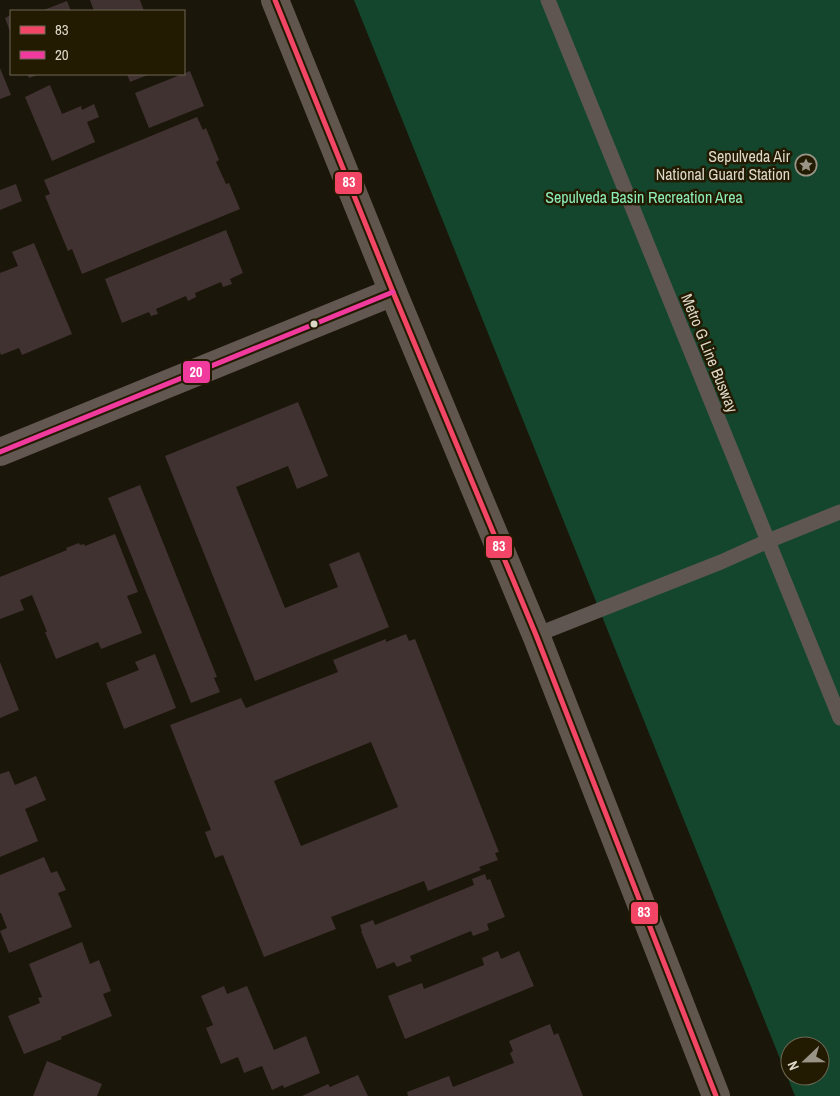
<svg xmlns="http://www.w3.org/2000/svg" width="840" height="1096" font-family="'Archivo Narrow',sans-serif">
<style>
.green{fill:#14462d;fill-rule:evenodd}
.building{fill:#403231;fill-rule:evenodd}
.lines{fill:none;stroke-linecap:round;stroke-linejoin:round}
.lane{stroke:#5f5651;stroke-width:15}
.secondary{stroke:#625751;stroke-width:28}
.primary{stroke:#60564e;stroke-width:28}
.bus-1-casing{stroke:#231a02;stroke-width:9}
.bus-2-casing{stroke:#231a02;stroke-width:9}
.bus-1{stroke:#f34667;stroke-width:5}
.bus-2{stroke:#f13a9d;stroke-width:5}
.bus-dot{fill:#ded8c9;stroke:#231a02;stroke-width:2}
.labels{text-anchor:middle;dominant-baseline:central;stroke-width:5;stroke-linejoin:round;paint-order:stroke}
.poi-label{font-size:16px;fill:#ded8c9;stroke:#231a02;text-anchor:end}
.park-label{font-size:16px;fill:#8bedb8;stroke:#231a02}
.street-label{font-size:16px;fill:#ded8c9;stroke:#231a02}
.line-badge{stroke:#231a02;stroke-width:2}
.badge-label{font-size:14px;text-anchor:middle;font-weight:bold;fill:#fff}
</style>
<rect width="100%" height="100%" fill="#1b160a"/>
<path class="green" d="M 354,0 L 840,0 L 840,1096 L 795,1096 ZM 790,1046 L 820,1046 L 820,1076 L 790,1076 Z"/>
<path class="building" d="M 90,0 L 140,0 L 144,11 L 94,11 Z
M 67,1 L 71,11 L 41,11 Z
M 11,15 L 11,34 L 5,18 Z
M 0,68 L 11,95 L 0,99 Z
M 190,71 L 204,106 L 149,128 L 135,93 Z
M 27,74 L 40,74 L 29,78 Z
M 127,74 L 150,74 L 130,82 Z
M 50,85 L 62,114 L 81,106 L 82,110 L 94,104 L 99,117 L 87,122 L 95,142 L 52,161 L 25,97 Z
M 197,117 L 203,130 L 206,128 L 219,160 L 216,162 L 226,184 L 229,183 L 240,209 L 82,274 L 72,249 L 68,251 L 45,196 L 50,194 L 44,180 Z
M 16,184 L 22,201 L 0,210 L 0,190 Z
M 226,230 L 243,273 L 230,279 L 232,284 L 223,287 L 221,282 L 195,293 L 196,297 L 188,301 L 186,296 L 156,309 L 158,314 L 151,316 L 149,312 L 122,323 L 105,279 Z
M 34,243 L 72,334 L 22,355 L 19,348 L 1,355 L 0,352 L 0,273 L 18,266 L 12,252 Z
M 298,402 L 328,476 L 297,489 L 288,466 L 236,487 L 285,608 L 338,587 L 329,564 L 359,552 L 389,627 L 255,681 L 165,456 Z
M 140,485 L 217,677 L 214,678 L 220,692 L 191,703 L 108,498 Z
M 115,534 L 138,592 L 127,596 L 142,633 L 101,649 L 98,642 L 56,659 L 45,632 L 47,632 L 32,595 L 20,600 L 24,610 L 0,619 L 0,577 L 67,550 L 66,548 L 79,543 L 80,545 L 84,544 L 85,546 Z
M 406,634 L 409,641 L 415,639 L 499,852 L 495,853 L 498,860 L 479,867 L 481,870 L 428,891 L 424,881 L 331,917 L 336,929 L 264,957 L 223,855 L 215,858 L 205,832 L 211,830 L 170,725 L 241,698 L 246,708 L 338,672 L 333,660 L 386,639 L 386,642 ZM 371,742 L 398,807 L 301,846 L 274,781 Z
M 155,654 L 176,708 L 124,729 L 106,683 L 139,670 L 135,662 Z
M 0,662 L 19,710 L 0,718 Z
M 9,771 L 15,785 L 36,776 L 46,800 L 25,809 L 38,841 L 0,857 L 0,774 Z
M 44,857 L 51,873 L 57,871 L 66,890 L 58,893 L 72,927 L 9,953 L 0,931 L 7,928 L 1,913 L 0,913 L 0,875 Z
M 485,874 L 487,880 L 490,879 L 505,917 L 487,924 L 489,930 L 473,936 L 471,931 L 410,956 L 412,961 L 397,967 L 394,962 L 377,969 L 361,931 L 362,931 L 360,925 L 373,920 L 375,925 L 474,885 L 472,879 Z
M 82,942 L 90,964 L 99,960 L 111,991 L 103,994 L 112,1016 L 61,1037 L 62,1039 L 24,1054 L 8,1016 L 40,1003 L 38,998 L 42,997 L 29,964 Z
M 498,951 L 501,959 L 519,951 L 534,986 L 405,1039 L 388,996 L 422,983 L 424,989 L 484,965 L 482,958 Z
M 224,986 L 227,994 L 247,986 L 274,1050 L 306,1036 L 320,1073 L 284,1088 L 283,1085 L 272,1090 L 262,1066 L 244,1073 L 238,1057 L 221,1064 L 206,1028 L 213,1025 L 201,996 Z
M 550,1024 L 554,1035 L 558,1033 L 583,1096 L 408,1096 L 407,1092 L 449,1076 L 453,1087 L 514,1063 L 510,1053 L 513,1051 L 509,1041 Z
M 47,1061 L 102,1084 L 97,1096 L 33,1096 Z
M 358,1075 L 368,1096 L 302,1096 L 328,1084 L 330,1087 Z"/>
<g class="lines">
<path class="lane" d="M 548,0 L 840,718
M 536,635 L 721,562 L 768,541 L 840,512"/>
<path class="secondary" d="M 0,452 L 393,292"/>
<path class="primary" d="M 275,0 L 393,292 L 536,635 L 716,1096"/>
<g class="bus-1-casing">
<path id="bus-1" d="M 275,0 L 393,292 L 536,635 L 716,1096"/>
</g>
<g class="bus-2-casing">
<path id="bus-2" d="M 0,452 L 393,292"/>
</g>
<use href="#bus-1" class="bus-1"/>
<use href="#bus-2" class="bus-2"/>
</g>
<defs>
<g id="sight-ring" transform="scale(1.125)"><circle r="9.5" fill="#231a02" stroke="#9a9486" stroke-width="1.5"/><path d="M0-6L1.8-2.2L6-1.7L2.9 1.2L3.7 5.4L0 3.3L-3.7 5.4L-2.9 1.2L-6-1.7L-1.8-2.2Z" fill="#9a9486"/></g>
</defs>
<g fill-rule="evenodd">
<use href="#sight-ring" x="806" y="165"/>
</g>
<circle class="bus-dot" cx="314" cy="324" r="4.5"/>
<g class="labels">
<g class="poi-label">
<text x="790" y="156">Sepulveda Air<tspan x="790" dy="18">National Guard Station</tspan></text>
</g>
<g class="park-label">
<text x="644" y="197">Sepulveda Basin Recreation Area</text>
</g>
<g class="street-label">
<text transform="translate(710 353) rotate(68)">Metro G Line Busway</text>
</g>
</g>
<g class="line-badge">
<rect x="334" y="171" width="29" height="24" rx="5" fill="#f34667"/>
<rect x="182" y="360" width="29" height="24" rx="5" fill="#f13a9d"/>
<rect x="485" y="535" width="28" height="24" rx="5" fill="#f34667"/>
<rect x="630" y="901" width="29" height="24" rx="5" fill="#f34667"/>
</g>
<g class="badge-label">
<text x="349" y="187">83</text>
<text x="196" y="377">20</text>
<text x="499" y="551">83</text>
<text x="644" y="917">83</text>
</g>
<rect x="10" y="10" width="175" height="65" fill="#231a02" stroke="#6e6652"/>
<rect x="20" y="26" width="25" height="8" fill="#f34667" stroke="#6e6652"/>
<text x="55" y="35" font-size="15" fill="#ded8c9">83</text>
<rect x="20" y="51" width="25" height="8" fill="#f13a9d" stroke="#6e6652"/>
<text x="55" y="60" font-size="15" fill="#ded8c9">20</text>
<g transform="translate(805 1061) rotate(248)"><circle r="24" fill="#231a02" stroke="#6e6652"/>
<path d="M0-4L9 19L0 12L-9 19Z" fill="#9a9486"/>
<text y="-8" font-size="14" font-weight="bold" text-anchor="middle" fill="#ded8c9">N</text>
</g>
</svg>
